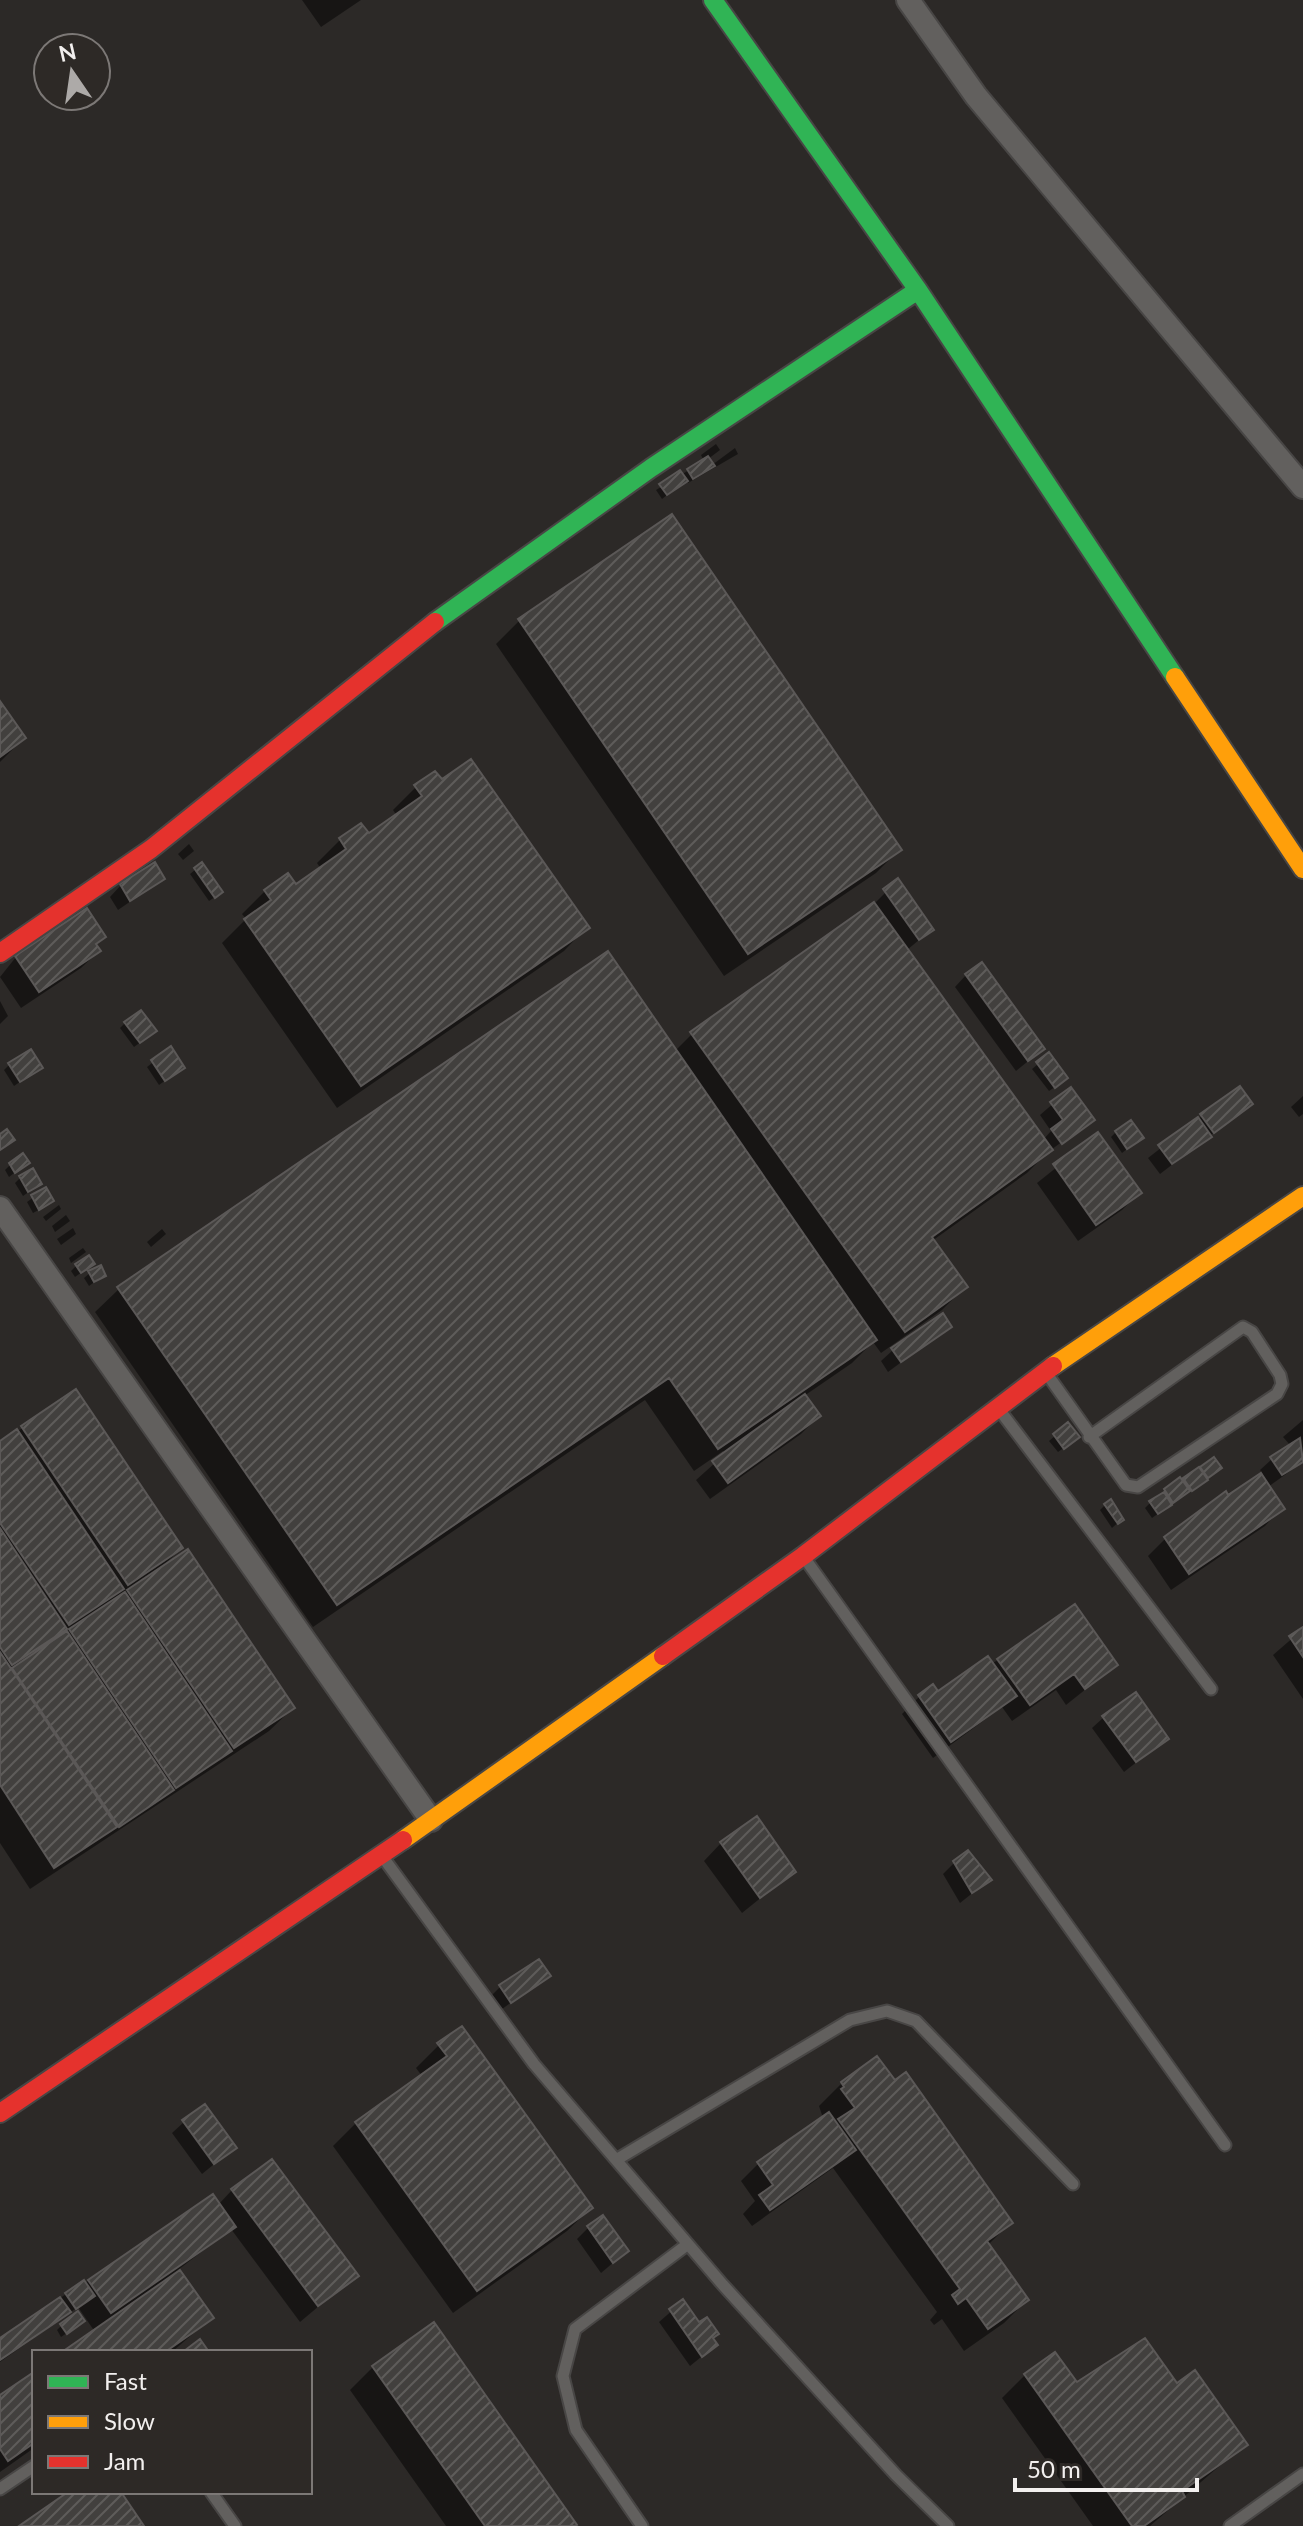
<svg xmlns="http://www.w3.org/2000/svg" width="1303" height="2526" font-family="Lato,sans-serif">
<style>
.shadow{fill:#0007}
.building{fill:url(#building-hatch);stroke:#5b5857;stroke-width:2}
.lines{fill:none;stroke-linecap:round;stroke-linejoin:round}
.lane-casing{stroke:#484645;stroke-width:15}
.street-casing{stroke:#484645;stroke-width:26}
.fast-casing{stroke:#484645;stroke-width:22}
.slow-casing{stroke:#484645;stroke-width:22}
.jam-casing{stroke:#484645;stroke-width:22}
.lane{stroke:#62605e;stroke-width:11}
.street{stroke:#62605e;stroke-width:22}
.fast{stroke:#30b455;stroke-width:18}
.slow{stroke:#ff9f0a;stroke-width:18}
.jam{stroke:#e5322d;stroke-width:18}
</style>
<defs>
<pattern id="building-hatch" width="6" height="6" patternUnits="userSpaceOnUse" patternTransform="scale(2)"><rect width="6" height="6" fill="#42403e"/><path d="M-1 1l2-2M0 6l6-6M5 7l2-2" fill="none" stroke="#5e5c5a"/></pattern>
</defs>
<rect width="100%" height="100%" fill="#2c2927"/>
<path class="shadow" d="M 302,0 L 361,0 L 321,27 Z
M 716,444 L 720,450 L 708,459 L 712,465 L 735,448 L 738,454 L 688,483 L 686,480 L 662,499 L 656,490 L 704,461 L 701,455 Z
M 520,620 L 899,850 L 876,873 L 724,976 L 496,644 Z
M 0,704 L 24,738 L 0,762 Z
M 416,787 L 587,927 L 564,951 L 337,1108 L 222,943 L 246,919 L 242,914 L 265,891 L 296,887 L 321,869 L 317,863 L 340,840 L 368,836 L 397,816 L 393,810 Z
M 189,844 L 194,851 L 183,860 L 178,854 Z
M 196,869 L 215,897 L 209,901 L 190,874 Z
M 163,879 L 118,910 L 110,897 L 121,885 Z
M 897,881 L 931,930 L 907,950 L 1043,1140 L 1051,1131 L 1040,1115 L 1070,1089 L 1092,1120 L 1048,1152 L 1027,1173 L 932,1241 L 965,1287 L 942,1310 L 881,1353 L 873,1342 L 852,1363 L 804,1396 L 819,1416 L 801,1434 L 710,1499 L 696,1480 L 725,1454 L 723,1451 L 694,1471 L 645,1400 L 313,1627 L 95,1312 L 119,1289 L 675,1051 L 692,1034 L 874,904 Z
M 104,937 L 95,946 L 99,951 L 81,968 L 21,1008 L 0,977 L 16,957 Z
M 966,975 L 1043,1049 L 1016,1071 L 955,987 Z
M 0,1001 L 8,1016 L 0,1024 Z
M 125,1023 L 149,1036 L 134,1047 L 120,1028 Z
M 170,1049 L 177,1072 L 159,1085 L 147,1067 Z
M 1049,1055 L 1061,1083 L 1049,1091 L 1032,1069 Z
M 9,1065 L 40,1068 L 14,1086 L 4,1070 Z
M 1303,1096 L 1303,1114 L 1299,1117 L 1291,1107 Z
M 1251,1104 L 1160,1174 L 1148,1158 L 1202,1116 Z
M 1116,1132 L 1141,1138 L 1122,1153 L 1111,1137 Z
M 1097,1135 L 1139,1193 L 1122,1210 L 1078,1241 L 1037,1183 Z
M 27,1163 L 9,1177 L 5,1170 L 10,1165 Z
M 20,1178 L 40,1184 L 23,1196 L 15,1183 Z
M 45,1189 L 46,1206 L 33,1213 L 27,1202 Z
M 59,1205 L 61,1209 L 46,1221 L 43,1217 Z
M 66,1215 L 70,1221 L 55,1232 L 52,1226 Z
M 73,1228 L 76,1234 L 61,1245 L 57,1239 Z
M 162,1229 L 166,1234 L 151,1247 L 147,1242 Z
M 83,1248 L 86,1252 L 71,1263 L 69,1258 Z
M 93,1264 L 75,1277 L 71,1271 L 76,1266 Z
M 90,1273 L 104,1275 L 89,1286 L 84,1278 Z
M 950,1326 L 888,1372 L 881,1361 L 893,1350 Z
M 76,1392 L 181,1548 L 164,1565 L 293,1708 L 269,1731 L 30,1889 L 0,1843 L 0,1443 Z
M 1303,1420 L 1303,1462 L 1268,1487 L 1282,1508 L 1265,1526 L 1171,1590 L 1148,1556 L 1165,1539 L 1263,1474 L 1260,1470 L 1272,1459 L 1291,1446 L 1283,1437 Z
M 1068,1425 L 1072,1442 L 1058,1452 L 1049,1441 Z
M 1202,1468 L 1214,1473 L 1152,1518 L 1145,1508 L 1150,1503 Z
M 1105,1505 L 1122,1519 L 1112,1528 L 1100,1510 Z
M 1303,1629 L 1303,1699 L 1273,1655 Z
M 998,1660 L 1116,1665 L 1066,1705 L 1056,1690 L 1012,1721 L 1002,1707 L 933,1758 L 902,1714 L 920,1696 L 937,1694 Z
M 1104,1717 L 1166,1739 L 1124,1772 L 1092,1728 Z
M 721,1843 L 794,1871 L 742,1913 L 704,1861 Z
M 955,1862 L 989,1880 L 960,1903 L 943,1874 Z
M 548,1976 L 498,2012 L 489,1998 L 500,1987 Z
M 439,2045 L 591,2208 L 567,2231 L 453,2313 L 333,2146 L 356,2123 L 422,2076 L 416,2068 Z
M 842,2083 L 1010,2223 L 988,2245 L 1027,2300 L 1004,2323 L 964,2351 L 942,2319 L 934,2325 L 930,2320 L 937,2312 L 833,2168 L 752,2226 L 743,2214 L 755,2201 L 741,2181 L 758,2164 L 823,2118 L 819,2106 Z
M 184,2122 L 234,2148 L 202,2174 L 172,2133 Z
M 232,2190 L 356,2275 L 300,2322 L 231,2229 L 178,2270 L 211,2318 L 172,2352 L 65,2352 L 95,2332 L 78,2307 L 0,2362 L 0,2341 L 66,2294 L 218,2205 Z
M 588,2228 L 627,2251 L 601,2273 L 577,2239 Z
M 682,2302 L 716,2345 L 690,2366 L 659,2322 Z
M 62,2325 L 77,2326 L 61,2337 L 57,2330 Z
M 373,2367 L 573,2526 L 446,2526 L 350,2390 Z
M 34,2374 L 34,2448 L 0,2472 L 0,2398 Z
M 1025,2375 L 1077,2385 L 1176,2386 L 1245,2444 L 1150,2526 L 1093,2526 L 1002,2398 Z"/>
<path class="building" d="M 708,456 L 715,466 L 693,479 L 687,469 Z
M 680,470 L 688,481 L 667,495 L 659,484 Z
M 672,514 L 902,850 L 748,954 L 518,619 Z
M 0,701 L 26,738 L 0,757 Z
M 471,759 L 590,928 L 361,1086 L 244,919 L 271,900 L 264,890 L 288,873 L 296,884 L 346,849 L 339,838 L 361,823 L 369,833 L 422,796 L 414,785 L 435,771 L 442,779 Z
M 155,862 L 165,879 L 130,901 L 120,884 Z
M 202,862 L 223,892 L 215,898 L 194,868 Z
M 898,878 L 934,930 L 919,940 L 883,889 Z
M 874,902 L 1053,1150 L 932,1237 L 968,1287 L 905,1332 L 690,1032 Z
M 87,908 L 106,937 L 96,944 L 101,951 L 39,992 L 15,956 Z
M 608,951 L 877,1340 L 718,1449 L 669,1378 L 337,1605 L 117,1287 Z
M 982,962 L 1045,1049 L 1028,1061 L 965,974 Z
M 141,1010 L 157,1031 L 140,1043 L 124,1022 Z
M 171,1046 L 185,1068 L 165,1081 L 151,1060 Z
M 31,1049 L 43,1068 L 20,1082 L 8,1063 Z
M 1049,1052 L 1068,1078 L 1055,1088 L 1036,1062 Z
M 1240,1086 L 1253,1104 L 1214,1133 L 1200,1114 Z
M 1071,1087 L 1095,1120 L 1062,1144 L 1051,1129 L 1063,1120 L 1050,1102 Z
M 1198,1117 L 1212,1137 L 1172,1164 L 1158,1145 Z
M 1131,1120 L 1144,1138 L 1127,1149 L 1115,1131 Z
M 7,1129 L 15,1140 L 0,1150 L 0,1134 Z
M 1098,1132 L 1142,1193 L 1096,1225 L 1053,1164 Z
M 23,1153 L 30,1163 L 15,1173 L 9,1163 Z
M 33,1168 L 42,1184 L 28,1192 L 19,1176 Z
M 46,1187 L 54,1201 L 39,1210 L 31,1195 Z
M 89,1255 L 95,1264 L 81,1273 L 75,1264 Z
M 101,1265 L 106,1276 L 94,1282 L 88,1271 Z
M 943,1313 L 952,1327 L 901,1362 L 891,1348 Z
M 76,1389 L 183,1548 L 128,1585 L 21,1426 Z
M 805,1394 L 821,1416 L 728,1483 L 712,1461 Z
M 1068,1422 L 1080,1437 L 1064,1449 L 1053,1434 Z
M 17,1429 L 124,1589 L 69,1625 L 0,1523 L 0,1441 Z
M 1300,1438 L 1303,1462 L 1282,1475 L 1270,1457 Z
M 1214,1457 L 1222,1468 L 1208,1478 L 1200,1467 Z
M 1199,1467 L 1208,1480 L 1192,1491 L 1183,1478 Z
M 1261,1473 L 1285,1509 L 1189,1574 L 1164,1537 L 1226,1491 L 1228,1495 Z
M 1180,1477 L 1190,1491 L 1173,1503 L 1164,1489 Z
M 1164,1492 L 1172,1505 L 1158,1514 L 1149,1501 Z
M 1111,1499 L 1124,1520 L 1118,1524 L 1104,1504 Z
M 0,1528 L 67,1629 L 12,1665 L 0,1647 Z
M 188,1549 L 295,1708 L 234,1748 L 127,1590 Z
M 125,1592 L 232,1751 L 176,1788 L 69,1629 Z
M 1075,1604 L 1118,1665 L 1085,1689 L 1074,1674 L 1030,1705 L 997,1659 Z
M 1303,1627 L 1303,1657 L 1289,1636 Z
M 67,1631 L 174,1790 L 119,1827 L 12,1668 Z
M 0,1652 L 117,1827 L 54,1868 L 0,1785 Z
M 988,1656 L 1017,1696 L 951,1742 L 918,1695 L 933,1684 L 938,1691 Z
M 1136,1692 L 1169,1739 L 1136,1762 L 1102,1716 Z
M 757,1816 L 796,1872 L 760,1898 L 720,1842 Z
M 968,1850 L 992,1880 L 972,1893 L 953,1861 Z
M 539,1959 L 551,1976 L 511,2003 L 499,1985 Z
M 462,2026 L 593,2208 L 477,2291 L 355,2122 L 447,2056 L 437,2043 Z
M 877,2056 L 895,2080 L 906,2072 L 1013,2223 L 987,2241 L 1029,2300 L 988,2329 L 966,2298 L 958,2304 L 952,2295 L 960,2289 L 838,2119 L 855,2108 L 841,2089 L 844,2087 L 841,2082 Z
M 205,2104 L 237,2148 L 214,2164 L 182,2120 Z
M 829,2112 L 856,2150 L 770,2210 L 759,2195 L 773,2185 L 757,2162 Z
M 272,2159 L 359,2276 L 318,2306 L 231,2189 Z
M 213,2194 L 236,2227 L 111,2313 L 88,2280 Z
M 603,2215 L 629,2251 L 613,2263 L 587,2226 Z
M 180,2270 L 214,2318 L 165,2352 L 62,2352 Z
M 84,2280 L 95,2296 L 76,2309 L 65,2293 Z
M 60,2297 L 71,2312 L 0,2360 L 0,2338 Z
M 683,2299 L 699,2322 L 707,2317 L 719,2334 L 713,2338 L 718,2345 L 702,2357 L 669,2309 Z
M 78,2311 L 85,2321 L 67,2334 L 60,2324 Z
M 434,2322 L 577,2525 L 575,2526 L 485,2526 L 372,2366 Z
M 1145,2338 L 1177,2383 L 1195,2370 L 1248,2445 L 1182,2491 L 1185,2497 L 1144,2526 L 1132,2526 L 1024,2374 L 1055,2352 L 1077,2382 Z
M 200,2339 L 209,2352 L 185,2352 L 184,2351 Z
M 34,2372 L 34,2443 L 8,2461 L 0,2449 L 0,2395 Z
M 68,2492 L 121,2492 L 144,2526 L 19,2526 Z"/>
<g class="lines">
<g class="lane-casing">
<path id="lane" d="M 1047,1374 L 1126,1485 L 1138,1487 L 1277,1394 L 1282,1384 L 1280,1375 L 1252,1332 L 1243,1327 L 1089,1437
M 998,1408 L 1211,1689
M 803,1556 L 1225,2145
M 382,1856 L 534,2064 L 723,2285 L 896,2475 L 948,2526
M 616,2160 L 850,2020 L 887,2011 L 916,2021 L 1073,2184
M 0,2489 L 34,2466
M 211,2492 L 235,2526
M 642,2526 L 576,2430 L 563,2376 L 575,2329 L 688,2244
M 1230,2526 L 1303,2474"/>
</g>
<g class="street-casing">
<path id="street" d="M 908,0 L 976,96 L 1303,487
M 0,1208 L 431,1820"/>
</g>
<g class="fast-casing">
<path id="fast" d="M 713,0 L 918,290 L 1175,677
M 435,622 L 651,468 L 918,290"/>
</g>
<g class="slow-casing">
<path id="slow" d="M 1175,677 L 1303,869
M 1053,1366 L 1303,1196
M 403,1840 L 663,1656"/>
</g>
<g class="jam-casing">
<path id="jam" d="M 0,953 L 151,849 L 435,622
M 663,1656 L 803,1556 L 1053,1366
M 0,2113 L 403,1840"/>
</g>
<use href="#lane" class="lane"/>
<use href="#street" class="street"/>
<use href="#fast" class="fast"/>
<use href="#slow" class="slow"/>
<use href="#jam" class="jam"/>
</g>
<rect x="32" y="2350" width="280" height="144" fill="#2d2926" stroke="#7c7876" stroke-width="2"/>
<rect x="48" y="2376" width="40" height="12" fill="#30b455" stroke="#7c7876" stroke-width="2"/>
<text x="104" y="2390" font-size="24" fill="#f2efee">Fast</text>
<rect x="48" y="2416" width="40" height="12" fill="#ff9f0a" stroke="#7c7876" stroke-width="2"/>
<text x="104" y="2430" font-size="24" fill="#f2efee">Slow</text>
<rect x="48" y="2456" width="40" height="12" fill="#e5322d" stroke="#7c7876" stroke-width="2"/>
<text x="104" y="2470" font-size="24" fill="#f2efee">Jam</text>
<g transform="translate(72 72) rotate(347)"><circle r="38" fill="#2d2926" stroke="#7c7876" stroke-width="2"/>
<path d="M0-6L14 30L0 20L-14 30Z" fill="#adaaa8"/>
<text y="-12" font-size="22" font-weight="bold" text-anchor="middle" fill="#f2efee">N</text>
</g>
<path d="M1015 2478v12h182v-12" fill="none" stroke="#f2efee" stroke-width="4"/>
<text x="1027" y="2478" font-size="24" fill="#f2efee" stroke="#2d2926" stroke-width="6" paint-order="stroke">50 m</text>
</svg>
